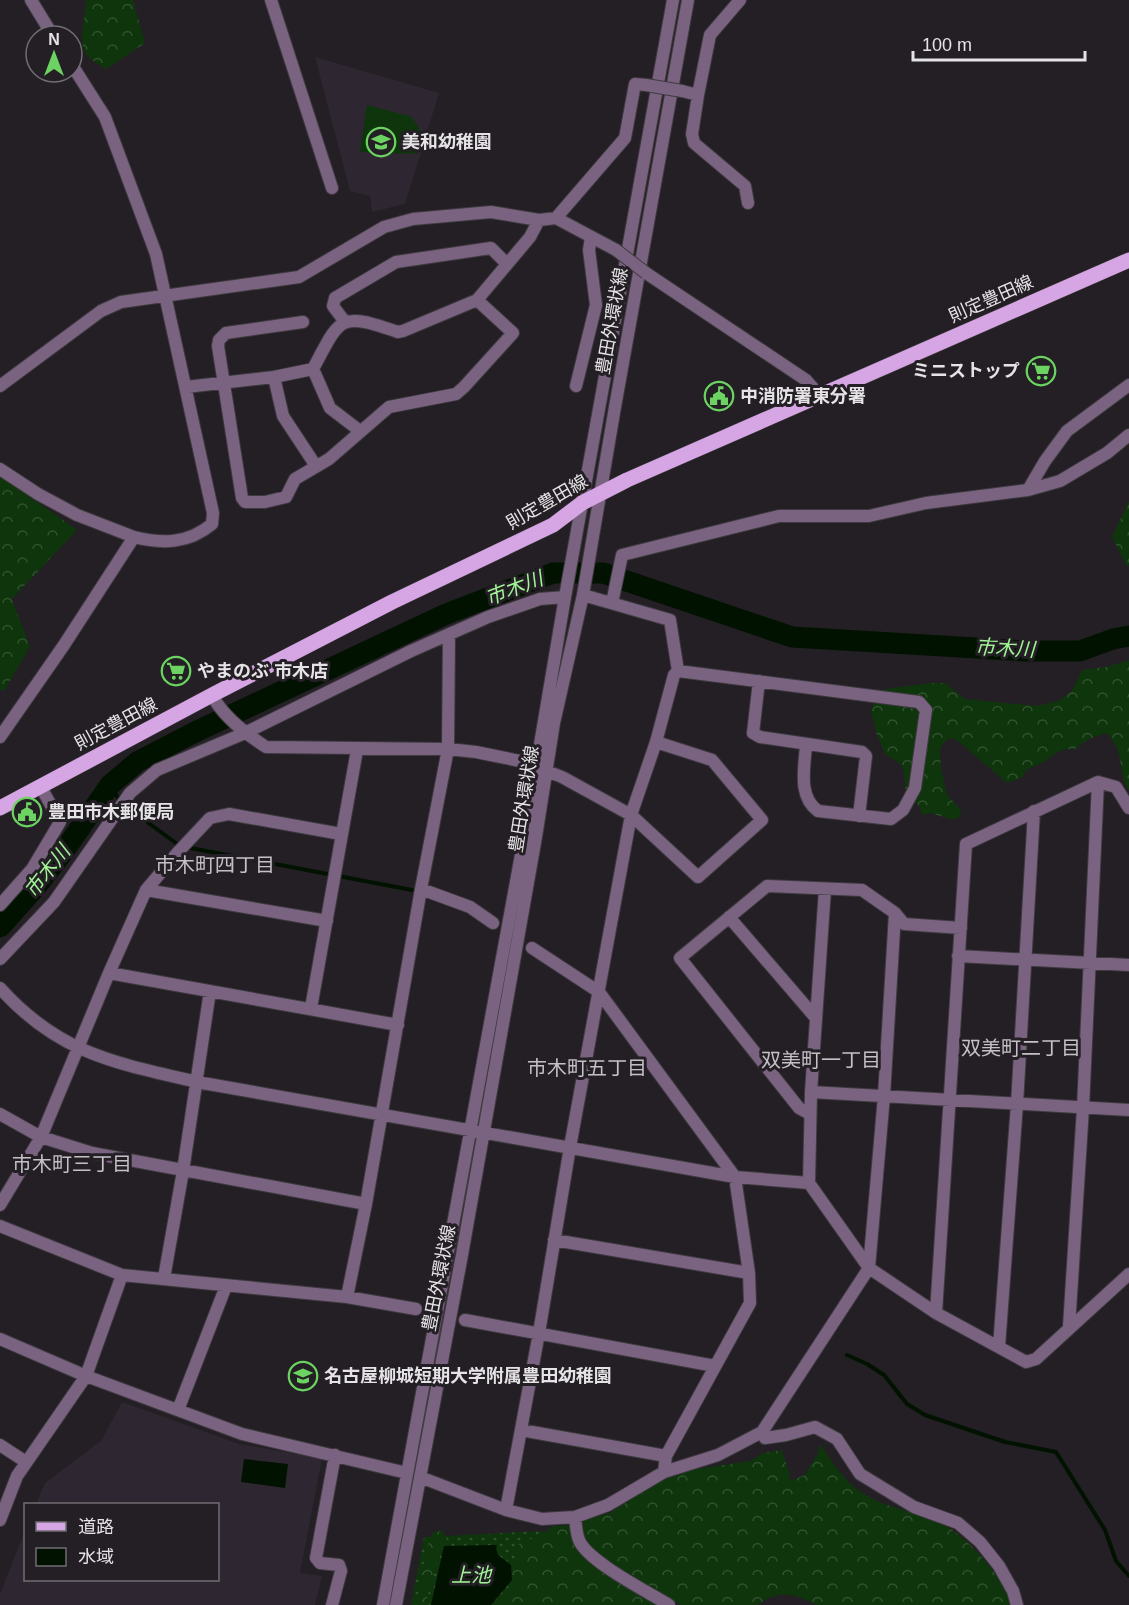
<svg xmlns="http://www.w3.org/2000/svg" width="1129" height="1605" font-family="Arial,'Noto Sans JP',sans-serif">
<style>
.built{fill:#2e2731}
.grass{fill:url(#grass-dots)}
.forest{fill:url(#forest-crowns)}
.garden{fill:#0e350b}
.water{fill:#021201}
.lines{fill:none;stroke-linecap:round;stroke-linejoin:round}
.stream{stroke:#021201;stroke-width:4}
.river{stroke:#021201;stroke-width:21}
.minor-casing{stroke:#3e3a3f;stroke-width:14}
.major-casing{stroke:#3e3a3f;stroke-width:16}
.minor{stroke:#7a6381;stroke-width:12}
.major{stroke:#d6a5e4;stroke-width:15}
.minor-bridge-casing{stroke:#3e3a3f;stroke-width:14;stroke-linecap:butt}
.minor-bridge{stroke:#7a6381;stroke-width:12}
.labels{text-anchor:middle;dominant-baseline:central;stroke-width:6;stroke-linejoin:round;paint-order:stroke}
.poi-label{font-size:18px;font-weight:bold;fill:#e6e3e7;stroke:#231f24;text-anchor:start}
.street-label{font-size:18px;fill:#e6e3e7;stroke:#231f24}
.water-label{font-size:20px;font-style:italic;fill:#a1f597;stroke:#231f24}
.neighbourhood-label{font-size:20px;fill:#c5bfc6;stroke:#231f24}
</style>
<defs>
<pattern id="grass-dots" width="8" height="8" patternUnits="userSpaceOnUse" patternTransform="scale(1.5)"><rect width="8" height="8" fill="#0e350b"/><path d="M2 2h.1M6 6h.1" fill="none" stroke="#31522f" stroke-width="1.8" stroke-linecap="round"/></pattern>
<pattern id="forest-crowns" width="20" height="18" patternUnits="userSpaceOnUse" patternTransform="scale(1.5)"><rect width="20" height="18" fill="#0e350b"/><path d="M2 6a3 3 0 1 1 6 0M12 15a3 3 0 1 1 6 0" fill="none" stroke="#31522f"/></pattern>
</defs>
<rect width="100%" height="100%" fill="#231f24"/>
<path class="built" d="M 315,57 L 439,93 L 405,204 L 372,212 L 370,196 L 350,191 Z
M 122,1402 L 239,1444 L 322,1458 L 300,1573 L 322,1576 L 315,1605 L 0,1605 L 0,1594 L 25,1531 L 26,1580 L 218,1580 L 218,1504 L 36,1504 L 45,1483 L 101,1441 Z"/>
<path class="grass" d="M 543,1531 L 547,1574 L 553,1605 L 411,1605 L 424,1537 Z"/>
<path class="forest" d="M 86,0 L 133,0 L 145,43 L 106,69 C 100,65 90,60 86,54 C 77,41 86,15 86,0 Z
M 0,476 L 77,530 L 12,599 L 30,647 L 4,691 L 0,689 Z
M 1129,501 L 1129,566 L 1126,565 L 1112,537 Z
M 1129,660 L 1129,791 C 1117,773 1125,748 1106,733 L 1089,739 L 1075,749 L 1066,749 L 1056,753 L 1044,762 L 1026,770 L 1023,777 L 1007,783 L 957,740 L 948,738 L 940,748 L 941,768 L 947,795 L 960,809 L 961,815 L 954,820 L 930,813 L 923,815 L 918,805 L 906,795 L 904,773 L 901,764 L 885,754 L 877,735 L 871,711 L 876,696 L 886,689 L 930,683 L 945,683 L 965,699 L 1037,706 L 1058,701 L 1072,691 L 1082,670 L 1106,667 Z
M 820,1444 C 842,1476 852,1493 890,1506 C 906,1512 924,1513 938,1521 C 971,1539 997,1572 1015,1605 L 816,1605 C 797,1594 777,1589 758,1605 L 680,1605 L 624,1571 L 609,1565 L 581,1537 L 580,1521 L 610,1513 L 667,1476 L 683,1471 L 750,1461 L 763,1453 L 782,1450 L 790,1475 L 790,1481 L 805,1475 L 818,1453 Z
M 571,1525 L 575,1540 L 662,1605 L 499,1605 L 510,1589 L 504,1575 L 502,1564 L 508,1559 L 519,1559 L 515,1546 L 544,1533 L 553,1526 Z
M 443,1531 L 447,1540 L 440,1548 L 427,1599 L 429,1605 L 416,1605 L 427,1546 L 433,1532 Z"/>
<path class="garden" d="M 367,105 L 412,117 L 423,135 L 417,154 L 360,152 Z"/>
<path class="water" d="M 244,1459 L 288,1464 L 285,1488 L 241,1482 Z
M 497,1545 L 496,1548 L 498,1555 L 511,1565 L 512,1580 L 491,1605 L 431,1605 L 444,1546 Z"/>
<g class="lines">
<path class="stream" d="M 110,785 L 121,803 L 180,846 L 412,890
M 847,1355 L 867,1364 L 884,1375 L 907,1404 L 925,1415 L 1005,1442 L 1056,1452 L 1105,1530 L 1116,1561 L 1129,1576"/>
<path class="river" d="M 0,927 L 35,888 L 64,851 L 110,785 L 137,762 L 193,733 L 446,614 L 553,573 L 603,573 L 792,637 L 1025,651 L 1080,651 L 1113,639 L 1129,636"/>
<g class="minor-casing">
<path id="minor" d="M 31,0 L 53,36
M 271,0 L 332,188
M 682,91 L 698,95 L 710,35 L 740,0
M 698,95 L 692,134 L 694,143 L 745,186 L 748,203
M 556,218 L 625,138 L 635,84 L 646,85
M 646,273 L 806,380 L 820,396
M 303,322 L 226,333 L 219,340 L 218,346 L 242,498 L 245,502 L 265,502 L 286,497 L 295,479 L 329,459 L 389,407 L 456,394 L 464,387 L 513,333 L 477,300
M 345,322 L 333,306 L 335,298 L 396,262 L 491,248 L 507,264
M 313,369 L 330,408 L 360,431
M 274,377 L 283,416 L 316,466
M 0,386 L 101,311 L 121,302 L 299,277 L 384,227 L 413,219 L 491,212 L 539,220 L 556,218 L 616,250
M 576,386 L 596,305 L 589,250 L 591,237
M 186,387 L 274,377 L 313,369 C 341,316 339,312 398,332 L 403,331 L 477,300 L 530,237 L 539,220
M 0,469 L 38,494 L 77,515 L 134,537
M 1028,490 L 1045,461 L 1067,431 L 1129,385
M 612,603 L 622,555 L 779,516 L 869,516 L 926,503 L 1028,490 L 1060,481 L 1107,453 L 1129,435
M 678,671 L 919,702 L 926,710 L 915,788 L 903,810 L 891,819 L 818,811 C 797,796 805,766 806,744
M 759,681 L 753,733 L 760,737 L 862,752 L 866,756 L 859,816
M 212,695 C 223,717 246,734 266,747 L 448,749 L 476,752 L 520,761 L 562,777 L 631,815 L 698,877 L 762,820 L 712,760 L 656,742
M 0,737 L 64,645 L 134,537 C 162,544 188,544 212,524 L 213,513 L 156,254 L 105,117 L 72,65
M 421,889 L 470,907 L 493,923
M 825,889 L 811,1092 L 809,1183 L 869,1268 L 936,1313 L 1026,1362 L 1036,1359 L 1129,1274
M 146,890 L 327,921
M 0,905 L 32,869 L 60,822 L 41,787
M 729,917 L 815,1017
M 532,948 L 599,992 L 735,1177 L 749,1273 L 750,1303 L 666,1456 L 664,1472
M 958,956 L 1129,965
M 0,959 L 54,902 L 130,793 L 157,770 L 245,733 L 411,651 L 488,617 L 540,599 L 565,597
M 109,973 L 398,1025
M 0,988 C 59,1054 116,1063 197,1082 L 735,1177 L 809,1183
M 311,1008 L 357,750
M 811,1092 L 1129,1110
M 0,1114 L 41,1137 L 92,1153 L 366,1204
M 810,1114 L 799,1108 L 680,958 L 767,886 L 862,890 L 895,913 L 904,924 L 961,928
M 0,1205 L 41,1137 L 109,973 L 146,890 L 179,851 L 210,818 L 229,814 L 341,834
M 0,1226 L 122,1275 L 347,1297 L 416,1309
M 554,1240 L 749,1273
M 164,1278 L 183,1171 L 210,991
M 347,1297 L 366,1204 L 421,889 L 448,749 L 449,634
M 936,1313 L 966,844 L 1098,782 L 1116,787 L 1129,808
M 465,1320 L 715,1366
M 1069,1327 L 1083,1108 L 1098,782
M 0,1339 L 86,1376 L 242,1434 L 407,1473
M 999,1347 L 1017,1104 L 1034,811
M 178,1410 L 226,1286
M 521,1430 L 666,1456
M 762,1432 L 765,1438 L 786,1435 L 815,1427 L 837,1439 L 860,1474 L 914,1507 L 958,1523 L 980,1542 L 999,1566 L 1013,1591 L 1017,1605
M 0,1445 L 26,1462
M 420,1477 L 506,1510 L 542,1519 L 575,1517 L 608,1505 L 664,1472 L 718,1455 L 762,1432 L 869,1268 L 884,1096 L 895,913
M 506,1510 L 539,1333 L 570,1147 L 631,815 L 656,742 L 674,675 L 678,671 L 670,620 L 583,595
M 575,1517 C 576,1524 576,1533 579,1540 C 587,1561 648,1592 669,1605
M 0,1520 L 17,1476 L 86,1376 L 122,1275
M 332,1605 L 341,1571 L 339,1565 L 320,1563 L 316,1558 L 335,1455
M 383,1605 L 525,833 L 565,597 L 673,0
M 396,1605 L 462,1255 L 536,837 L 554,723 L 583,595 L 615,407 L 688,0"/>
</g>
<g class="major-casing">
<path id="major" d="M 0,808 L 212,695 L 392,602 L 553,525 L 582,503 L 627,480 L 1129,260"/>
</g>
<use href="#minor" class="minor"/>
<use href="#major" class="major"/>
<g class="minor-bridge-casing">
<path id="minor-bridge" d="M 646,85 L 682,91
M 616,250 L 646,273"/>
</g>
<use href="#minor-bridge" class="minor-bridge"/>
</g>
<defs>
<g id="school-ring" transform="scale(1.5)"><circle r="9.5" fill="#231f24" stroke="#6cd362" stroke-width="1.5"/><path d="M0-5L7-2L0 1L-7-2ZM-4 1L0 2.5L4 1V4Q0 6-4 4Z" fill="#6cd362"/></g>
<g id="supermarket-ring" transform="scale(1.5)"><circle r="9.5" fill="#231f24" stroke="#6cd362" stroke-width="1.5"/><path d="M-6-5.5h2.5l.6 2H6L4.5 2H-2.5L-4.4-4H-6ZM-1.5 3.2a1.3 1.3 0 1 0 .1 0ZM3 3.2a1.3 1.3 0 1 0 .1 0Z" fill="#6cd362"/></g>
<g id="civic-ring" transform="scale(1.5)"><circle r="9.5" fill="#231f24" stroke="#6cd362" stroke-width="1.5"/><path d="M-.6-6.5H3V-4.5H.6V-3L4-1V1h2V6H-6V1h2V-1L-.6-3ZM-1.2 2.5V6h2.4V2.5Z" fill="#6cd362"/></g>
</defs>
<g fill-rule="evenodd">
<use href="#school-ring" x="381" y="142"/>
<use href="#supermarket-ring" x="1041" y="371"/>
<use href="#civic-ring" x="719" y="396"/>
<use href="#supermarket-ring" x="176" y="671"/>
<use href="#civic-ring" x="27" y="812"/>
<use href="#school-ring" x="303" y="1376"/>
</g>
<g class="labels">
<g class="poi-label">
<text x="402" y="142">美和幼稚園</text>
<text x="1020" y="371" text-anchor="end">ミニストップ</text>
<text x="740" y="396">中消防署東分署</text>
<text x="197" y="671">やまのぶ 市木店</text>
<text x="48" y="812">豊田市木郵便局</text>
<text x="324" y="1376">名古屋柳城短期大学附属豊田幼稚園</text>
</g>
<g class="street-label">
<text transform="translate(991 299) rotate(-24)">則定豊田線</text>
<text transform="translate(612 321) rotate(-80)">豊田外環状線</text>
<text transform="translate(547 502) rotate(-30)">則定豊田線</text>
<text transform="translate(116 724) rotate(-28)">則定豊田線</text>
<text transform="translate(524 799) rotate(-81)">豊田外環状線</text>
<text transform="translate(439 1278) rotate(-79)">豊田外環状線</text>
</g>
<g class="water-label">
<text transform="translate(514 588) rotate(-21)">市木川</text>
<text transform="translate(1005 648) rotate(3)">市木川</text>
<text transform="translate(47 871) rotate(-52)">市木川</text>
<text x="471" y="1575">上池</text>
</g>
<g class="neighbourhood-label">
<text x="215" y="865">市木町四丁目</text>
<text x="1021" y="1048">双美町二丁目</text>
<text x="821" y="1060">双美町一丁目</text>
<text x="587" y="1068">市木町五丁目</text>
<text x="72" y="1164">市木町三丁目</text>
</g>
</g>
<rect x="24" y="1503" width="195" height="78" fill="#231f24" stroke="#716d72" stroke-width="1.5"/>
<rect x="36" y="1522" width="30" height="9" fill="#d6a5e4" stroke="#716d72" stroke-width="1.5"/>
<text x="78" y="1533" font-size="18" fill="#e6e3e7">道路</text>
<rect x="36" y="1548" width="30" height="18" fill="#021201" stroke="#716d72" stroke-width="1.5"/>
<text x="78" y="1563" font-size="18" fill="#e6e3e7">水域</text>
<g transform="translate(54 54)"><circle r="28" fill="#231f24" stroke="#716d72" stroke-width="1.5"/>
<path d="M0-4.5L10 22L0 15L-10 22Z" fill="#6cd362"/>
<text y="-9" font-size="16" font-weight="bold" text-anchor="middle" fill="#e6e3e7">N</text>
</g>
<path d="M913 51v9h172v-9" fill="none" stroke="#e6e3e7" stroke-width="3"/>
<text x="922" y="51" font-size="18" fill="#e6e3e7" stroke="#231f24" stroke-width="4.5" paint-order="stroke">100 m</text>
</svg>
